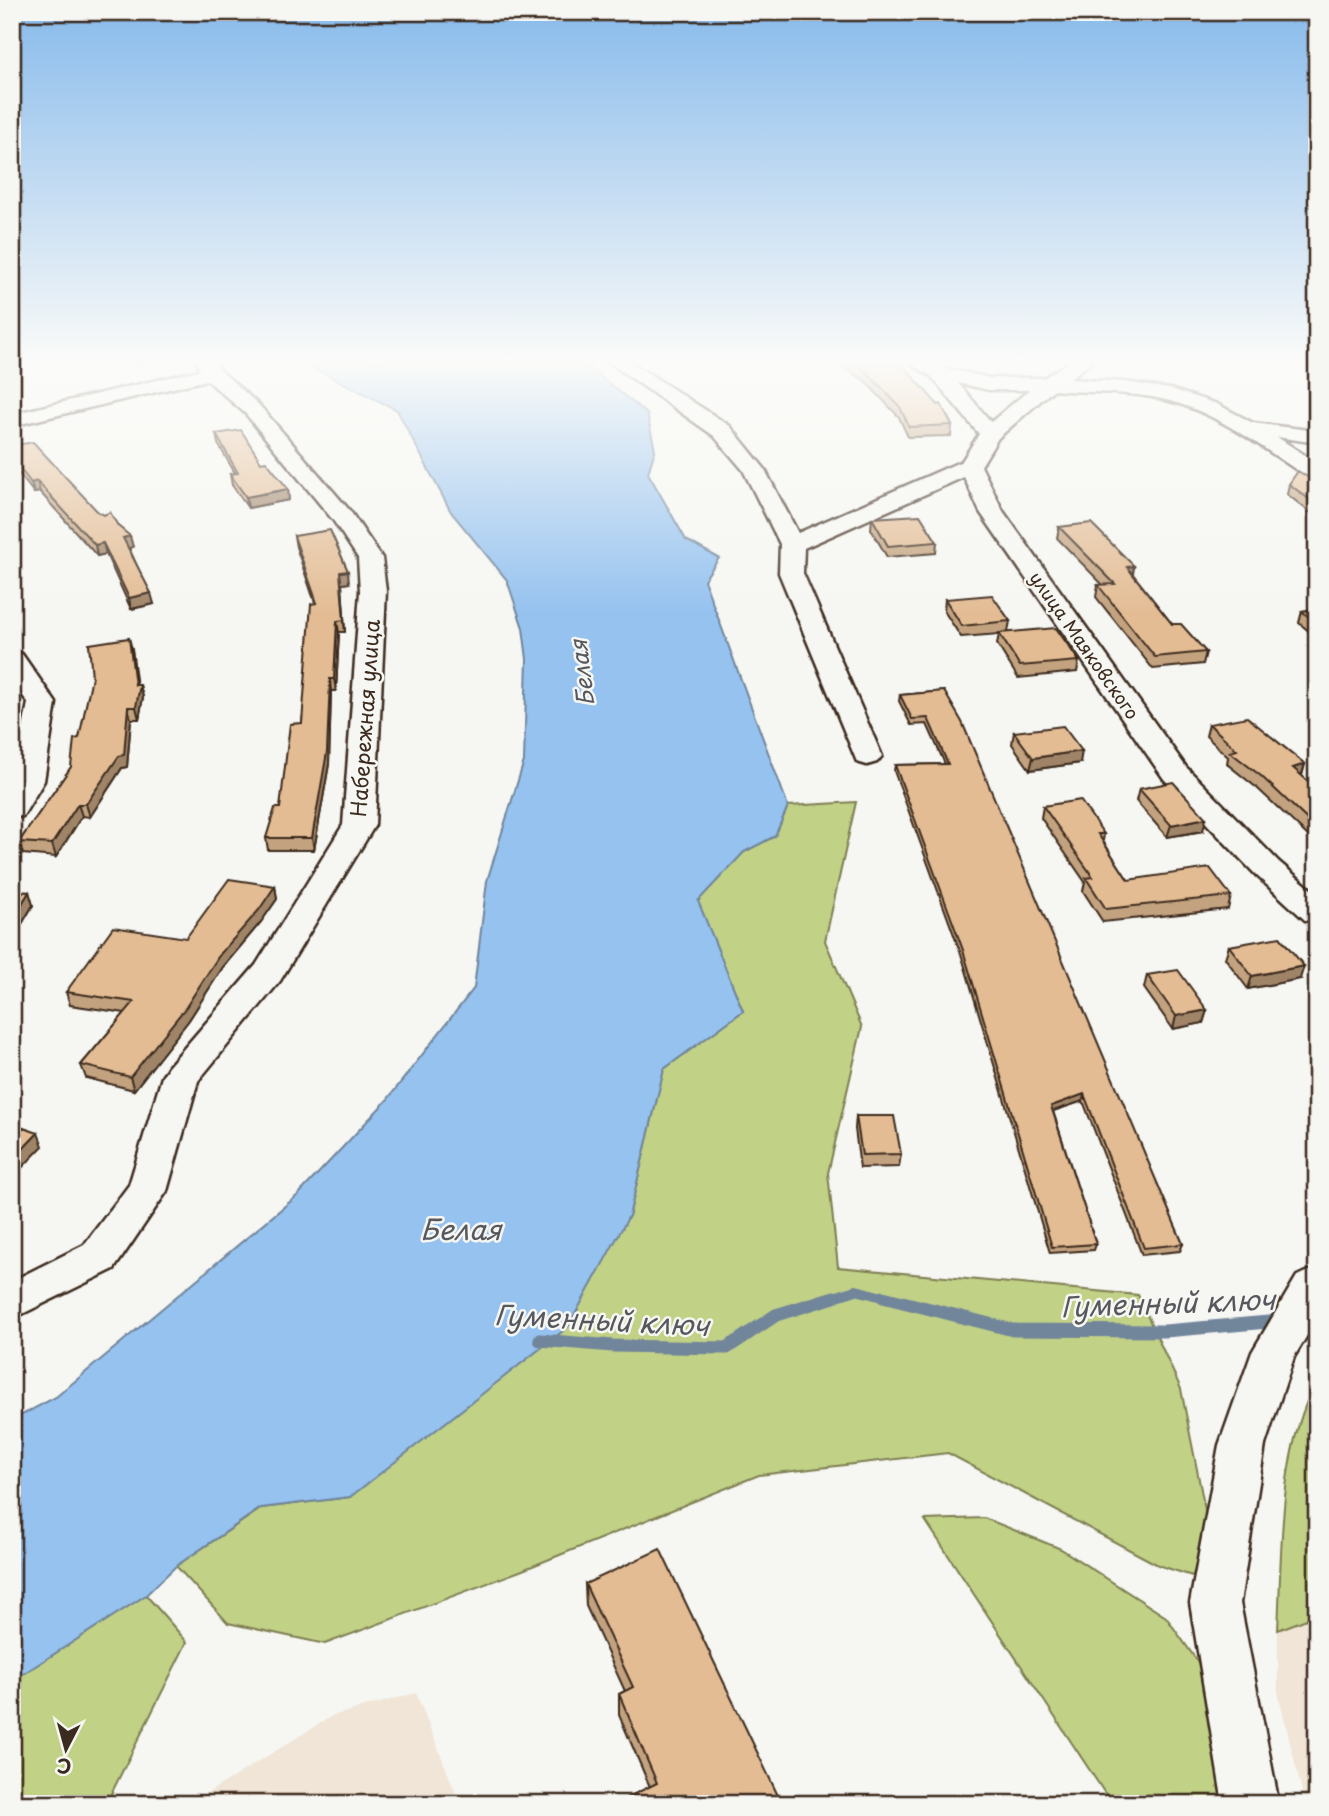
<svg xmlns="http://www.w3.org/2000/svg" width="1329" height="1816" font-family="'Playpen Sans',sans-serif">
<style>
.built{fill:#f0e5d6}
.green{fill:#c1d186;stroke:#7e7e52;stroke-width:2}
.water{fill:#95c2ef;stroke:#71859b;stroke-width:2}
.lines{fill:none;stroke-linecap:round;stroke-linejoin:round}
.stream-far1{stroke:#71859b;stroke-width:10}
.stream{stroke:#71859b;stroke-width:13}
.minor-casing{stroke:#3b2a1e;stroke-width:5}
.minor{fill:#f6f6f2;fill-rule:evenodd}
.wall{fill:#c3a27f;stroke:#3b2a1e;stroke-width:2}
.shaded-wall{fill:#9f8468;stroke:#3b2a1e;stroke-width:2}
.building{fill:#e3bc94;stroke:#3b2a1e;stroke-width:2}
.labels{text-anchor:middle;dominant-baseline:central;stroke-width:5;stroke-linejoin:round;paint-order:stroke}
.far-street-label{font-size:18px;fill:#3b2a1e;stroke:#f6f6f2}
.street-label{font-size:21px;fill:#3b2a1e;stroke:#f6f6f2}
.water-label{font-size:23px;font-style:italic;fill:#56585d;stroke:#f6f6f2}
.near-water-label{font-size:28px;font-style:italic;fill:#56585d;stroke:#f6f6f2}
</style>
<rect width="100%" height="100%" fill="#f6f6f2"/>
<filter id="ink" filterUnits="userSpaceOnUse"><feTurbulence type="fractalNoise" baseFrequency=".0143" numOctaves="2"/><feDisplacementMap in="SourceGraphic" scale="14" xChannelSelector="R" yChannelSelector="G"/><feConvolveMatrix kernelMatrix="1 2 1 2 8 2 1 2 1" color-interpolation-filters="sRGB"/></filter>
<g filter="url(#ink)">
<path class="built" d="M 1317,1615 L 1317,1804 L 1305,1804 L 1278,1692 L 1278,1630 Z
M 416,1693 L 460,1804 L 190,1804 L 332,1716 Z"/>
<path class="green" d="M 856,802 L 825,941 L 862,1027 L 828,1173 L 838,1267 L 1138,1295 L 1181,1389 L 1211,1540 L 1192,1576 L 1158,1565 L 948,1453 L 759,1475 L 520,1571 L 325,1644 L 228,1623 L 176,1566 L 262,1508 L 350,1497 L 629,1216 L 664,1069 L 743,1011 L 697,901 L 744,852 L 775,836 L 788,806 Z
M 1317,1380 L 1317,1615 L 1278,1630 C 1282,1550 1278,1452 1317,1380 Z
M 984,1518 L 1061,1549 L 1166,1617 L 1207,1675 L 1229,1804 L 1112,1804 L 925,1520 Z
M 146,1595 L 187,1642 L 106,1804 L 12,1804 L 12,1681 Z"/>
<path class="water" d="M 298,360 L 580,360 L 647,414 L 655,450 L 648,473 L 686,540 L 719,558 L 704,580 L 788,806 L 775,836 L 744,852 L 698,901 L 743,1011 L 664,1069 L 629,1216 L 568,1327 L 350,1497 L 261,1508 L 176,1566 L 146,1595 L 12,1681 L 12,1420 L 56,1397 L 298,1195 L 387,1100 L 474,988 L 487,881 L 524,761 L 527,659 L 523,628 L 507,580 L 451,512 L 397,410 Z"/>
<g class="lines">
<path class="stream-far1" d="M 828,1299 L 856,1290 L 890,1299"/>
<path class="stream" d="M 883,1297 L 1013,1330 L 1165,1331 L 1280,1321
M 540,1340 L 613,1346 L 727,1348 L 776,1315 L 834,1297"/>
<g class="minor-casing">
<path id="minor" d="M 196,360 L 214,360 L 220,370 L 259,405 L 350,511 L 382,558 L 386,591 L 375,825 L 280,981 L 198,1081 L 167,1191 L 114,1269 L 12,1319 L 12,1281 L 84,1245 L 129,1185 L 162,1077 L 168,1067 L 256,965 L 343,825 L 360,591 L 358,558 L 333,520 L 245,413 L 207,380 L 12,426 L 12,414 L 200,370 Z
M 606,360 L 628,360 L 730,426 L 764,468 L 798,533 L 962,461 L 979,434 L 931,376 L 911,364 L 909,360 L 931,360 L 945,368 L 989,378 L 1044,378 L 1072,360 L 1094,360 L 1069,379 L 1125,382 L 1170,389 L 1217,404 L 1253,423 L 1317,431 L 1317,443 L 1277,437 L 1317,463 L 1317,480 L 1309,478 C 1264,449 1219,413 1166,400 C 1130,391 1090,393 1053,390 L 998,438 L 981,466 L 1003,511 L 1186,767 L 1279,862 L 1317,894 L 1317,923 L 1305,920 L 1257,876 L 1164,779 L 980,512 L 964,477 L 804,548 L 803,573 L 882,756 L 877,762 L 867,765 L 857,762 L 779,573 L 780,544 L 743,470 L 714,436 ZM 958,383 L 989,390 L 1029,390 L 991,422 Z
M 12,652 L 22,654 L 56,703 L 44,781 L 23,816 L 12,818 L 12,784 L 28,703 L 12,680 Z
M 1317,1268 L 1317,1319 L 1294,1357 L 1265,1445 L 1240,1603 L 1279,1804 L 1223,1804 L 1190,1603 L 1219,1445 L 1252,1352 L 1297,1276 Z"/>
</g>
<use href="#minor" class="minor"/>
</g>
<path class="wall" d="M 840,360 L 894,360 L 952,425 L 951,436 L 908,437 L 899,417 L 864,380 L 839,365 Z
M 216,434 L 261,462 L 288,489 L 289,500 L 248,508 L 232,485 L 230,474 L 235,473 L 218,444 Z
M 12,446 L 98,512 L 118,526 L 133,547 L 129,548 L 154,604 L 131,609 L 106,554 L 97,556 L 40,492 L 34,493 L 12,465 Z
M 1317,483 L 1317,518 L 1287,494 L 1289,484 Z
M 872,518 L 937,542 L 936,553 L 887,557 L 871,529 Z
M 1059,527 L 1134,566 L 1133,574 L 1172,624 L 1206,652 L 1203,664 L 1153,669 L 1096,597 L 1098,585 L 1103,585 L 1057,538 Z
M 294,536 L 349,583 L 342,584 L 345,632 L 339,632 L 336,691 L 331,691 L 329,764 L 314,850 L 268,850 L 266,838 L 280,808 L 302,723 L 315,603 L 296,547 Z
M 945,599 L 1010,621 L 1008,632 L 1079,661 L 1077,672 L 1018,678 L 997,644 L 999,634 L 961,637 L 944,611 Z
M 1317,609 L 1317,638 L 1299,623 L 1302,611 Z
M 132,649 L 136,685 L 140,685 L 143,697 L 139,719 L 131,719 L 127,767 L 122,768 L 90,817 L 82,816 L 56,857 L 23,854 L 19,842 L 71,767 L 79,738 Z
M 944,691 L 1183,1244 L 1180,1251 L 1142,1255 L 1083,1101 L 1053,1111 L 1096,1244 L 1094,1250 L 1050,1253 L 962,957 L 894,771 L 895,765 L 945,764 L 927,724 L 911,725 L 899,701 L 900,695 Z
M 1209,724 L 1305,764 L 1302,776 L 1317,837 L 1310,838 L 1257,788 L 1227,764 L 1228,757 L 1206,736 Z
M 1014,732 L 1080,763 L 1030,770 L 1012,744 Z
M 1139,789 L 1203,831 L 1167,837 L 1136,801 Z
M 1043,806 L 1104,834 L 1103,841 L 1128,880 L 1231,896 L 1228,909 L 1103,922 L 1083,891 L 1085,882 L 1041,818 Z
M 275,886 L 277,899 L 261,922 L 223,967 L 189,1020 L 134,1090 L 86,1078 L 81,1065 L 125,1013 L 70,1005 L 66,992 L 186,938 Z
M 12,891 L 29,892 L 33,905 L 16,934 L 12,934 Z
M 1229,946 L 1300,979 L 1248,989 L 1225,958 Z
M 1147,975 L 1207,1010 L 1203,1023 L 1173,1029 L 1144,988 Z
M 856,1116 L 901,1154 L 899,1167 L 860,1168 L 855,1129 Z
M 585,1584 L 782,1804 L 650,1787 L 619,1715 L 619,1694 L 625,1691 L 586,1606 Z"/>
<path class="shaded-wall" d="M 134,360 L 156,360 L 135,365 Z
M 37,481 L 40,492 L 34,493 L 31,483 Z
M 288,489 L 289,500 L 248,508 L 246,497 Z
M 130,536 L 133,547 L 126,549 L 123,538 Z
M 103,543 L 106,554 L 97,556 L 95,545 Z
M 1134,566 L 1132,577 L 1127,567 Z
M 348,571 L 349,583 L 342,584 L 345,632 L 340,572 Z
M 151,593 L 154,604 L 131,609 L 129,598 Z
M 337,621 L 339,632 L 336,691 L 334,679 Z
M 129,638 L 132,649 L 138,695 L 140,685 L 143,697 L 139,719 L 136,707 L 135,685 Z
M 330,679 L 331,691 L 329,764 L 314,850 L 312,838 Z
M 128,707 L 131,719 L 127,767 L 122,768 L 90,817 L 86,804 Z
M 1082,751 L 1080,763 L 1030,770 L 1033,758 Z
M 1305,764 L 1301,777 L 1293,768 Z
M 78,804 L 82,816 L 56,857 L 52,844 Z
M 1206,818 L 1203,831 L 1167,837 L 1171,825 Z
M 1317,825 L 1317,837 L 1310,838 L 1314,826 Z
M 275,886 L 277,899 L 261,922 L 223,967 L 189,1020 L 134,1090 L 130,1077 L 220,954 Z
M 29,892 L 33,905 L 16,934 L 12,920 Z
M 1304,966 L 1300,979 L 1248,989 L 1252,976 Z
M 1207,1010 L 1203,1023 L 1173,1029 L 1176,1016 Z
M 1084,1094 L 1083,1101 L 1050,1112 L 1051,1106 Z
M 38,1133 L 43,1146 L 12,1178 L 12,1160 Z"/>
<path class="building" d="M 847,360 L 894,360 L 903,365 L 938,405 L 941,404 L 952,425 L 909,427 L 900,407 L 865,370 Z
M 241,430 L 261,462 L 266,461 L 288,489 L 246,497 L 230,474 L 238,473 L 216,434 Z
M 33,442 L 98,512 L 104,515 L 110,512 L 118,526 L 130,536 L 123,538 L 151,593 L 129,598 L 103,543 L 95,545 L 37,481 L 31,483 L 12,458 L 12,446 Z
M 1298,471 L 1317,483 L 1317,505 L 1289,484 Z
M 920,515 L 937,542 L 888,546 L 872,518 Z
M 1091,523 L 1134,566 L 1127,567 L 1172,624 L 1181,624 L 1206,652 L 1155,657 L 1098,585 L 1115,584 L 1059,527 Z
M 330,530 L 348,571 L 340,572 L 344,620 L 337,621 L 334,679 L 330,679 L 327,752 L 312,838 L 266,838 L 275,808 L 280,808 L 290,724 L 302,723 L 311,604 L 317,603 L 294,536 Z
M 992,595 L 1010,621 L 962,626 L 945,599 Z
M 1317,609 L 1317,624 L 1302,611 Z
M 1056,628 L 1079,661 L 1020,666 L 999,633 Z
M 129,638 L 135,685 L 140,685 L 136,707 L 128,707 L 124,755 L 119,756 L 86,804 L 78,804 L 52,844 L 19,842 L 71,767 L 74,739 L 79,738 L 92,677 L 89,644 Z
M 944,691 L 962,722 L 1183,1244 L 1144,1248 L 1084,1094 L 1051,1106 L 1096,1244 L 1052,1247 L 963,950 L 895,765 L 948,764 L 928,718 L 912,719 L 900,695 Z
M 1247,717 L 1305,764 L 1293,768 L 1317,789 L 1317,825 L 1314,826 L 1261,776 L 1230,752 L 1237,750 L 1209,724 Z
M 1063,726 L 1082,751 L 1033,758 L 1014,732 Z
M 1173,782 L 1206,818 L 1171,825 L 1139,789 Z
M 1080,800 L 1104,834 L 1098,834 L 1128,880 L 1210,868 L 1231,896 L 1106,909 L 1086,878 L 1093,877 L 1043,806 Z
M 229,879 L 275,886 L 259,910 L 220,954 L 186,1007 L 130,1077 L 81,1065 L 134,1002 L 66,992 L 113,927 L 186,938 Z
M 12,891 L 29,892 L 12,920 Z
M 1280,937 L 1304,966 L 1252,976 L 1229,946 Z
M 1178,970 L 1207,1010 L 1176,1016 L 1147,975 Z
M 856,1116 L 894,1116 L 901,1154 L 862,1155 Z
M 12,1124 L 38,1133 L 12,1160 Z
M 660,1549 L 782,1804 L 614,1804 L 657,1783 L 619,1694 L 633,1687 L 585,1584 Z"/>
</g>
<linearGradient id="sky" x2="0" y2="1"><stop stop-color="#87baeb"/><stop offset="0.59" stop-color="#fbfbf9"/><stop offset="1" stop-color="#fbfbf9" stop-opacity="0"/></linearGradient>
<rect width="1329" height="614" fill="url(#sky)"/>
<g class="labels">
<g class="far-street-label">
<text transform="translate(1085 645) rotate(55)">улица Маяковского</text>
</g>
<g class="street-label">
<text transform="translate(364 718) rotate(-86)">Набережная улица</text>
</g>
<g class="water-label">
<text transform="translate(581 673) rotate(-97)">Белая</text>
</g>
<g class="near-water-label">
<text x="461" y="1228">Белая</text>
<text transform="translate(1168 1302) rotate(-2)">Гуменный ключ</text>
<text transform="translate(602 1319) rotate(3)">Гуменный ключ</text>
</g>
</g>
<rect width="1329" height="1816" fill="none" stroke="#f6f6f2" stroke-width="42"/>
<rect x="21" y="21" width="1287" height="1774" fill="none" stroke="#3b2a1e" stroke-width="2.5" filter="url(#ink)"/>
<g transform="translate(66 1749) rotate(186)" stroke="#f6f6f2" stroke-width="5" paint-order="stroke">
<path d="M0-5L12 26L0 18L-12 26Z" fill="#3b2a1e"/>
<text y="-10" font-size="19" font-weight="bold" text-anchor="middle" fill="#3b2a1e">С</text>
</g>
</svg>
